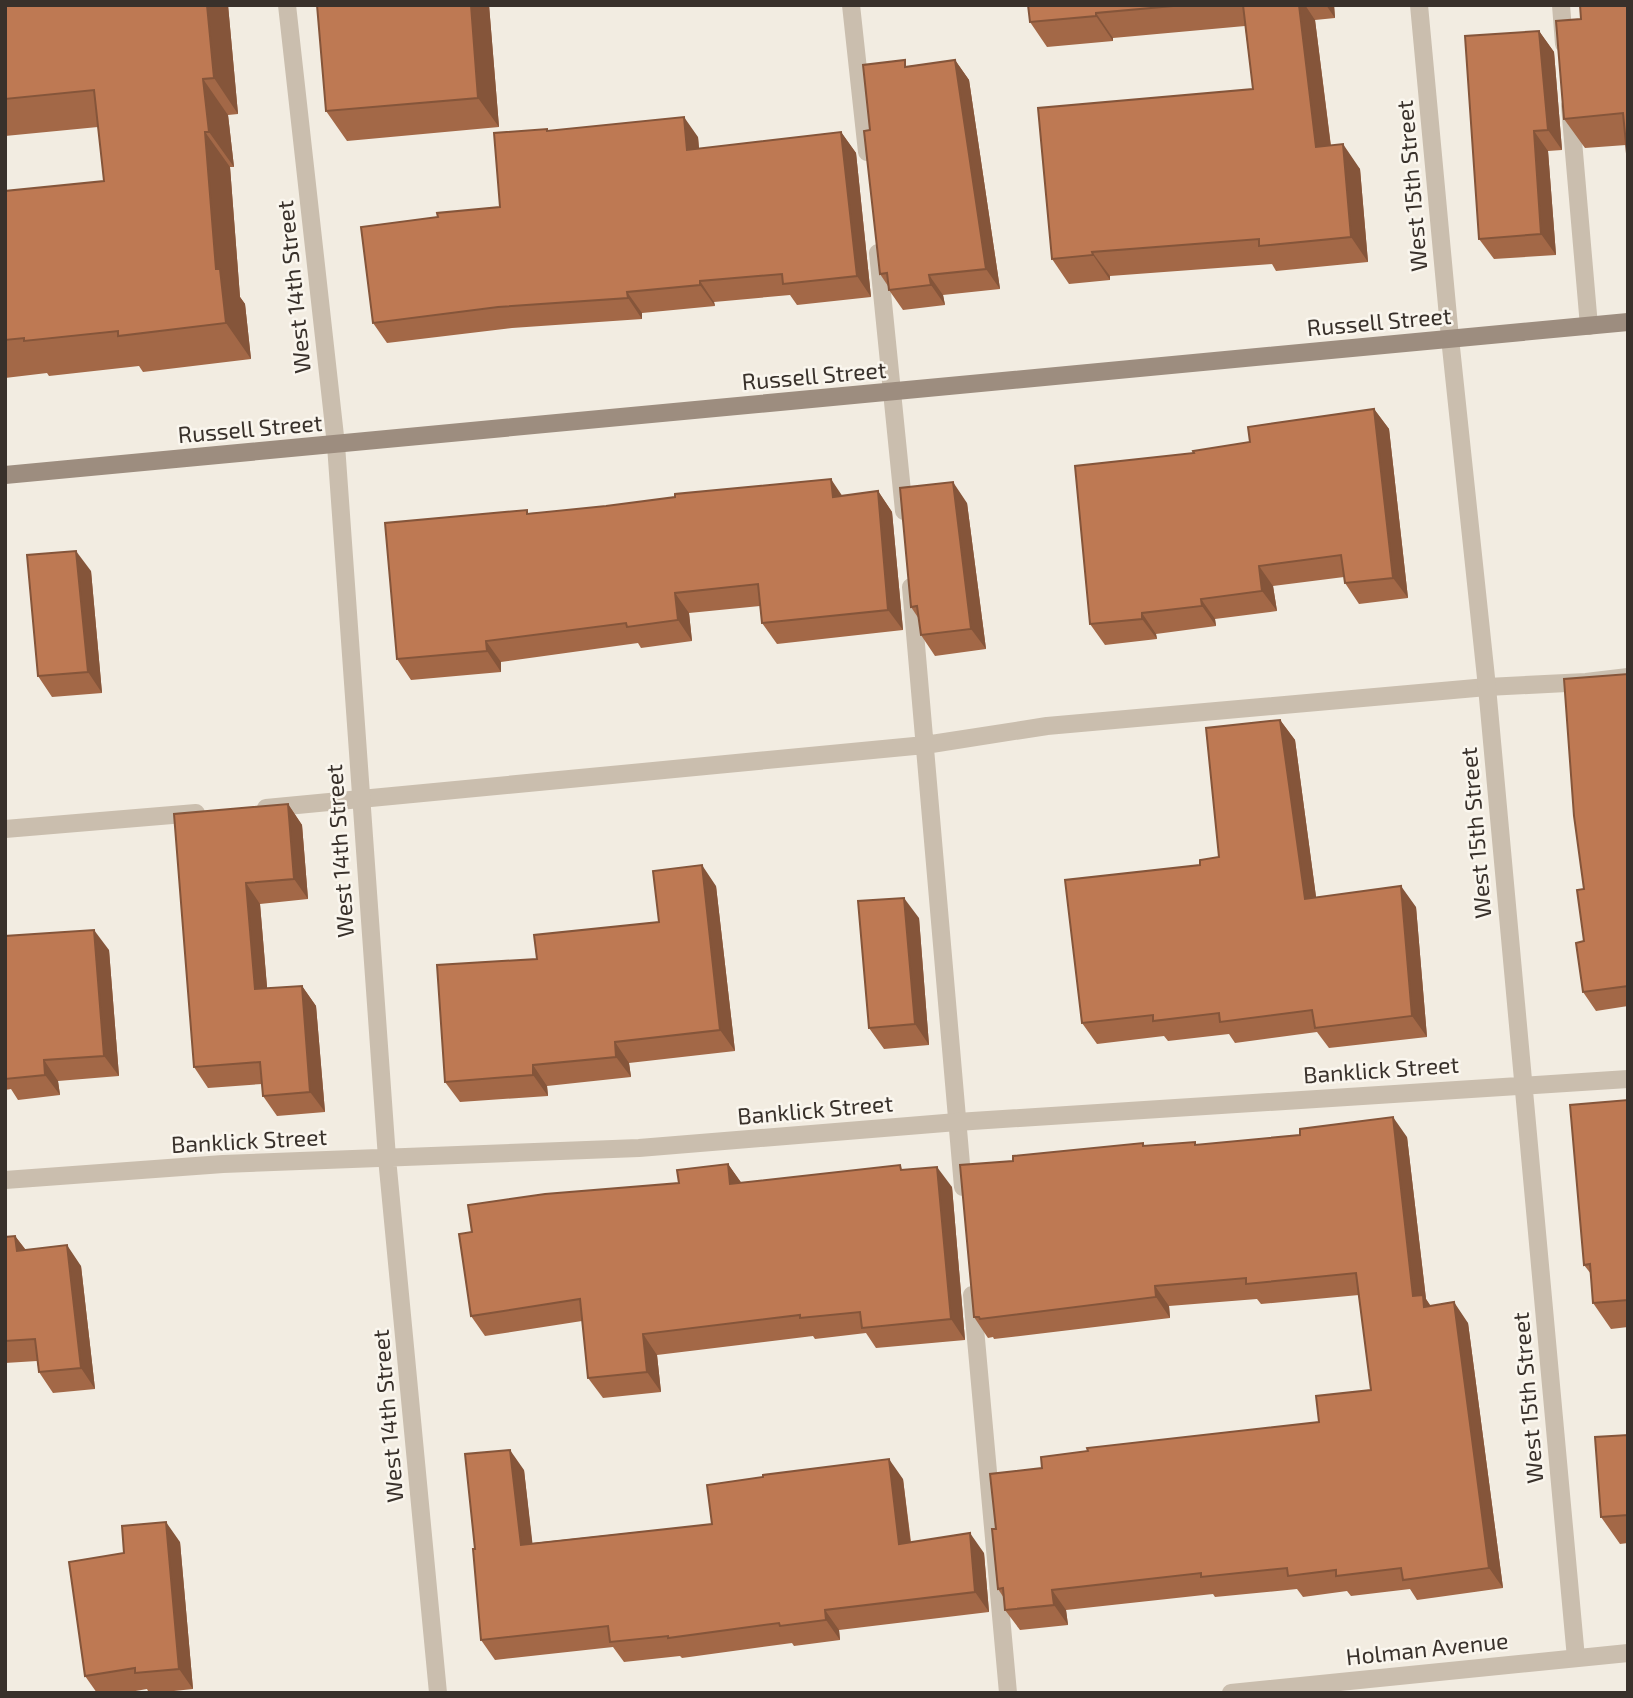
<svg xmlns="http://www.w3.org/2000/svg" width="1633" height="1698" font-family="'Exo 2',sans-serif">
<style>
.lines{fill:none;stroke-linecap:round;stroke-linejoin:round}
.lane{stroke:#cabeae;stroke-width:18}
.street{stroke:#cabeae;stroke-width:18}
.secondary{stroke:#9d8d7f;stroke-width:18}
.wall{fill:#a36847}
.shaded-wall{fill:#85553a}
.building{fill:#be7953;stroke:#85553a;stroke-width:2}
.labels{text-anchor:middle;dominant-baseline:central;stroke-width:5;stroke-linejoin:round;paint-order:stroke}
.street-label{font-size:23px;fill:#39312b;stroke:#faf6ee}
</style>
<rect width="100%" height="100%" fill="#f2ece1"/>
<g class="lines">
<path class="lane" d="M 851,5 L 867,152
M 1561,5 L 1564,44
M 1570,106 L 1589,326
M 878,253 L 904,511
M 911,587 L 963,1187
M 266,808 L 925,745 L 1047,726 L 1487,687 L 1586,682 L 1628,677
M 5,829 L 196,813
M 972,1295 L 1008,1693"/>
<path class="street" d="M 287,5 L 336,445 L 387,1158 L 438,1693
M 1419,5 L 1450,338 L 1487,687 L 1576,1658
M 5,1180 L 223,1164 L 639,1148 L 957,1122 L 1628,1079
M 1231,1693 L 1628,1653"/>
<path class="secondary" d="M 5,475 L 1628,322"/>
</g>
<path class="wall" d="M 5,5 L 228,5 L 238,114 L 228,115 L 234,167 L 230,167 L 240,297 L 245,304 L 251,359 L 143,372 L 139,366 L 49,376 L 47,373 L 5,378 L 5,191 L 104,181 L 98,127 L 5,136 Z
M 489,5 L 499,127 L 347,141 L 326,111 Z
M 1028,5 L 1334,5 L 1335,18 L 1315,20 L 1331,146 L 1360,169 L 1368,262 L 1276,271 L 1272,264 L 1110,276 L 1110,280 L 1069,284 L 1052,259 L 1253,89 L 1245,26 L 1113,38 L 1113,41 L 1047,47 L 1030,22 Z
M 1628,5 L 1626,145 L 1585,148 L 1564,119 L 1581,19 Z
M 1539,31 L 1554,52 L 1562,150 L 1548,151 L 1556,255 L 1494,259 L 1479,239 Z
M 955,60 L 969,80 L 1000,289 L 943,295 L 945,305 L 903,310 L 889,290 L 888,286 L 880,274 L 870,130 L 909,66 Z
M 548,131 L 698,137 L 699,149 L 841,132 L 856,153 L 871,297 L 797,305 L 790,295 L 714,302 L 715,306 L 642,313 L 642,319 L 512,328 L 387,343 L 373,323 L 438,217 L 500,207 Z
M 1374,409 L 1389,429 L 1408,598 L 1359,604 L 1345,583 L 1344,577 L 1273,586 L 1277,611 L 1215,619 L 1216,626 L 1156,634 L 1157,639 L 1105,645 L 1090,624 L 1194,453 L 1250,442 Z
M 878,491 L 892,512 L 903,630 L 777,644 L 762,623 L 760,606 L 689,613 L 692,641 L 641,648 L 638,643 L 501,662 L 501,672 L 411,680 L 397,659 L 529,513 L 842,496 Z
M 967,503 L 986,649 L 935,656 L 921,635 L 919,619 L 911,607 Z
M 91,571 L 102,693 L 52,697 L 38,676 Z
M 1628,674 L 1628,1006 L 1596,1011 L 1583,992 L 1584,889 Z
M 1280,720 L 1295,740 L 1316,897 L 1416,907 L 1427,1037 L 1329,1048 L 1317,1032 L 1235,1043 L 1229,1034 L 1168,1041 L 1164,1036 L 1097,1044 L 1082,1023 L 1200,865 L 1219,857 Z
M 288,804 L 302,825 L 308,899 L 260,904 L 267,988 L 302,986 L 316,1006 L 325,1112 L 277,1116 L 263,1096 L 262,1084 L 208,1088 L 194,1067 L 174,814 Z
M 716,886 L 735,1051 L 629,1063 L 631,1077 L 547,1086 L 548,1096 L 460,1102 L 445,1082 L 537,959 L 659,922 Z
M 919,918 L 929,1045 L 884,1049 L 869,1028 Z
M 5,936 L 109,950 L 119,1076 L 58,1081 L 60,1095 L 18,1100 L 11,1089 L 5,1090 Z
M 1628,1100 L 1628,1327 L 1611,1329 L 1593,1303 L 1591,1274 L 1584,1265 Z
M 1407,1137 L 1426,1299 L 1430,1306 L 1468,1323 L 1503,1588 L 1417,1600 L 1410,1589 L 1351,1596 L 1347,1591 L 1303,1597 L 1297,1589 L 1215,1597 L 1213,1594 L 1066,1610 L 1068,1625 L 1020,1630 L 1005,1610 L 1004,1598 L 998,1589 L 996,1529 L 1042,1468 L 1319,1422 L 1371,1390 L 1359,1295 L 1261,1304 L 1257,1299 L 1169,1306 L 1170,1318 L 994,1339 L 993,1337 L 988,1338 L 974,1317 L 1013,1161 L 1143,1143 L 1145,1146 L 1197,1145 Z
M 728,1164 L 741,1183 L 903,1170 L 952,1187 L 965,1340 L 876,1348 L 866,1333 L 815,1339 L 813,1336 L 657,1355 L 661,1392 L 603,1398 L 588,1378 L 582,1321 L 485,1336 L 471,1316 L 472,1232 L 679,1183 Z
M 15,1236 L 26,1250 L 81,1266 L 95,1389 L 53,1393 L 39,1372 L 37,1361 L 5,1363 L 5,1237 Z
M 1628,1435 L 1628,1543 L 1620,1544 L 1601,1517 Z
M 524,1470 L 532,1543 L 712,1524 L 903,1479 L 911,1542 L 984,1553 L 989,1612 L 839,1630 L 840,1640 L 794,1646 L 792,1643 L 682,1658 L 680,1656 L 624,1662 L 613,1647 L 495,1660 L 481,1640 L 475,1549 Z
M 180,1542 L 193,1689 L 155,1693 L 149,1693 L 147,1689 L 124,1693 L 97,1693 L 85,1676 L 124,1553 Z"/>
<path class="shaded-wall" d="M 207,5 L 228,5 L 238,114 L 214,78 Z
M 471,5 L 489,5 L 499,127 L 478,98 Z
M 1299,5 L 1305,5 L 1315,20 L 1334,172 L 1316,147 Z
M 1326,5 L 1334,5 L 1335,18 Z
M 1096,13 L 1113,38 L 1113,41 L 1096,16 Z
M 1539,31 L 1554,52 L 1562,150 L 1548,130 Z
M 955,60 L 969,80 L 1000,289 L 986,269 Z
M 203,79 L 228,115 L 234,167 L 209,132 Z
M 684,117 L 698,137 L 701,171 L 687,150 Z
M 1534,131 L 1548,151 L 1556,255 L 1541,234 Z
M 205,132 L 230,167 L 240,297 L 245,304 L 251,359 L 226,323 L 216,269 Z
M 841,132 L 856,153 L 871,297 L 857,276 Z
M 1343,144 L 1360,169 L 1368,262 L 1351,237 Z
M 1092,252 L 1110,276 L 1110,280 L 1093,255 Z
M 929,275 L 943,295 L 945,305 L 931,285 Z
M 700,281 L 714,302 L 715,306 L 700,285 Z
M 627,292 L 642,313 L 642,319 L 628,298 Z
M 1374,409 L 1389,429 L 1408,598 L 1393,578 Z
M 831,479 L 845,500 L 833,497 Z
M 953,482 L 967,503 L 986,649 L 971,629 Z
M 878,491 L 892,512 L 903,630 L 888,610 Z
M 76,551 L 91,571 L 102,693 L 88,672 Z
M 1259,566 L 1273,586 L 1277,611 L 1262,591 Z
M 675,593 L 689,613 L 692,641 L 678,620 Z
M 1201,599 L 1215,619 L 1216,626 L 1202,606 Z
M 1142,613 L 1156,634 L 1157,639 L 1142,619 Z
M 486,641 L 501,662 L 501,672 L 487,651 Z
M 1280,720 L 1295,740 L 1319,919 L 1305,899 Z
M 288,804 L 302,825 L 308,899 L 294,879 Z
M 702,865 L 716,886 L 735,1051 L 720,1030 Z
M 246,883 L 260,904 L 269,1010 L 255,989 Z
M 1401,886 L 1416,907 L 1427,1037 L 1412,1016 Z
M 904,898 L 919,918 L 929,1045 L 915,1024 Z
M 94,930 L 109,950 L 119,1076 L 104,1056 Z
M 302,986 L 316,1006 L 325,1112 L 310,1092 Z
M 615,1042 L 629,1063 L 631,1077 L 616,1057 Z
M 44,1060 L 58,1081 L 60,1095 L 45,1075 Z
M 533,1065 L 547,1086 L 548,1096 L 533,1075 Z
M 1393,1117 L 1407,1137 L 1426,1299 L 1437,1315 L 1439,1327 L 1413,1296 Z
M 728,1164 L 743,1185 L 730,1184 Z
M 937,1167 L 952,1187 L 965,1340 L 951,1319 Z
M 15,1236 L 30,1256 L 17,1251 Z
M 67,1245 L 81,1266 L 95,1389 L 81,1368 Z
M 1155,1286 L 1169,1306 L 1170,1318 L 1156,1297 Z
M 1454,1302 L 1468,1323 L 1503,1588 L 1489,1568 Z
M 643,1334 L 657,1355 L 661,1392 L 647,1372 Z
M 510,1450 L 524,1470 L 535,1565 L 521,1545 Z
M 889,1459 L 903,1479 L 913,1564 L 899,1544 Z
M 166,1522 L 180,1542 L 193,1689 L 179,1669 Z
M 970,1533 L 984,1553 L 989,1612 L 975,1592 Z
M 1052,1590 L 1066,1610 L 1068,1625 L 1054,1605 Z
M 825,1610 L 839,1630 L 840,1640 L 826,1620 Z"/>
<path class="building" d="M 5,5 L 207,5 L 214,78 L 203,79 L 209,132 L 205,132 L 216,269 L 220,269 L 226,323 L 118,336 L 118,331 L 24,341 L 24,338 L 5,340 L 5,191 L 104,181 L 94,90 L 5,99 Z
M 317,5 L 471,5 L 478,98 L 326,111 Z
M 1028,5 L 1184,5 L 1096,13 L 1096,16 L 1030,22 Z
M 1243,5 L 1299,5 L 1316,147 L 1343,144 L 1351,237 L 1259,246 L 1259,239 L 1092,252 L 1093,255 L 1052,259 L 1038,108 L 1253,89 Z
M 1580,5 L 1628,5 L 1628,164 L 1623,113 L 1564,119 L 1556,21 L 1581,19 Z
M 1539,31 L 1548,130 L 1534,131 L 1541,234 L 1479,239 L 1465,36 Z
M 905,60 L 905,67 L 955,60 L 986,269 L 929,275 L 931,285 L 889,290 L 887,273 L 880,274 L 864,131 L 870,130 L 863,65 Z
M 684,117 L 687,150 L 841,132 L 857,276 L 783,284 L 782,274 L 700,281 L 700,285 L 627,292 L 628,298 L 498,307 L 373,323 L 361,227 L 438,217 L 437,213 L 500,207 L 494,133 L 547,129 L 547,131 Z
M 1374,409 L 1393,578 L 1345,583 L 1341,555 L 1259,566 L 1262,591 L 1201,599 L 1202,606 L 1142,613 L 1142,619 L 1090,624 L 1075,466 L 1194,453 L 1193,451 L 1250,442 L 1248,427 Z
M 831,479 L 833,497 L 878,491 L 888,610 L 762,623 L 758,584 L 675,593 L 678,620 L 627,627 L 626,623 L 486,641 L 487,651 L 397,659 L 385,523 L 527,510 L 527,514 L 606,506 L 675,497 L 675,494 Z
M 953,482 L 971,629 L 921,635 L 917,606 L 911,607 L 900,488 Z
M 76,551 L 88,672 L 38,676 L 27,555 Z
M 1628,674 L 1628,986 L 1583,992 L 1576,943 L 1584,941 L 1577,890 L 1584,889 L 1574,816 L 1564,679 Z
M 1280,720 L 1305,899 L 1401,886 L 1412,1016 L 1315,1028 L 1312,1010 L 1220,1022 L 1219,1013 L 1153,1021 L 1153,1015 L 1082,1023 L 1065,880 L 1200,865 L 1200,860 L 1219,857 L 1206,728 Z
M 288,804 L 294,879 L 246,883 L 255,989 L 302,986 L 310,1092 L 263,1096 L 260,1062 L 194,1067 L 174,814 Z
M 702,865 L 720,1030 L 615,1042 L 616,1057 L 533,1065 L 533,1075 L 445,1082 L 437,965 L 537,959 L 534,935 L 659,922 L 653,871 Z
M 904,898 L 915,1024 L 869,1028 L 858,901 Z
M 94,930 L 104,1056 L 44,1060 L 45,1075 L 5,1079 L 5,936 Z
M 1628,1100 L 1628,1300 L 1593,1303 L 1590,1264 L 1584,1265 L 1570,1105 Z
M 1393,1117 L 1413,1296 L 1423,1295 L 1424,1307 L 1454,1302 L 1489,1568 L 1403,1580 L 1401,1568 L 1336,1576 L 1336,1570 L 1288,1576 L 1287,1568 L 1201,1577 L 1201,1573 L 1052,1590 L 1054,1605 L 1005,1610 L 1003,1588 L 998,1589 L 992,1529 L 996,1529 L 990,1474 L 1042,1468 L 1041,1457 L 1088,1451 L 1087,1448 L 1319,1422 L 1316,1396 L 1371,1390 L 1356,1273 L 1246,1284 L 1246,1278 L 1155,1286 L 1156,1297 L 980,1319 L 979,1317 L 974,1317 L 960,1165 L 1013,1161 L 1013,1156 L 1143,1143 L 1143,1146 L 1195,1142 L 1195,1145 L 1300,1135 L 1300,1129 Z
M 728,1164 L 730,1184 L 900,1165 L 901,1170 L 937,1167 L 951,1319 L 862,1328 L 860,1312 L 800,1318 L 800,1315 L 643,1334 L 647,1372 L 588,1378 L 580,1299 L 471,1316 L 459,1234 L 472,1232 L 468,1205 L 545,1194 L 679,1183 L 677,1170 Z
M 15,1236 L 17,1251 L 67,1245 L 81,1368 L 39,1372 L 35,1339 L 5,1341 L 5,1237 Z
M 1628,1435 L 1628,1515 L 1601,1517 L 1595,1437 Z
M 510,1450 L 521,1545 L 712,1524 L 707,1485 L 763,1477 L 763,1475 L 889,1459 L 899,1544 L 970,1533 L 975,1592 L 825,1610 L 826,1620 L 780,1626 L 779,1623 L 668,1638 L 668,1636 L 610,1642 L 608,1626 L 481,1640 L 473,1549 L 475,1549 L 465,1454 Z
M 166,1522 L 179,1669 L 135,1673 L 135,1668 L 85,1676 L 69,1562 L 124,1553 L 122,1526 Z"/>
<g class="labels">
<g class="street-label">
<text transform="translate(1411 186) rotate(-95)">West 15th Street</text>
<text transform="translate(293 287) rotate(-96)">West 14th Street</text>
<text transform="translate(1379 321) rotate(-5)">Russell Street</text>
<text transform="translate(814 375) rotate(-5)">Russell Street</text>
<text transform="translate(250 428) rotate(-5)">Russell Street</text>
<text transform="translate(1475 833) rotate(-95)">West 15th Street</text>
<text transform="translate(339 851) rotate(-94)">West 14th Street</text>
<text transform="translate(1381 1069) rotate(-4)">Banklick Street</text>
<text transform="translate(815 1109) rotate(-5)">Banklick Street</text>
<text transform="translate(249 1140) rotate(-3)">Banklick Street</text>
<text transform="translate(1527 1398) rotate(-95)">West 15th Street</text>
<text transform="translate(387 1416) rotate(-95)">West 14th Street</text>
<text transform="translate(1427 1648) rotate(-6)">Holman Avenue</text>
</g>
</g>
<rect width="1633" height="1698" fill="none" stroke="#39312b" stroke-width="14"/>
</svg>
